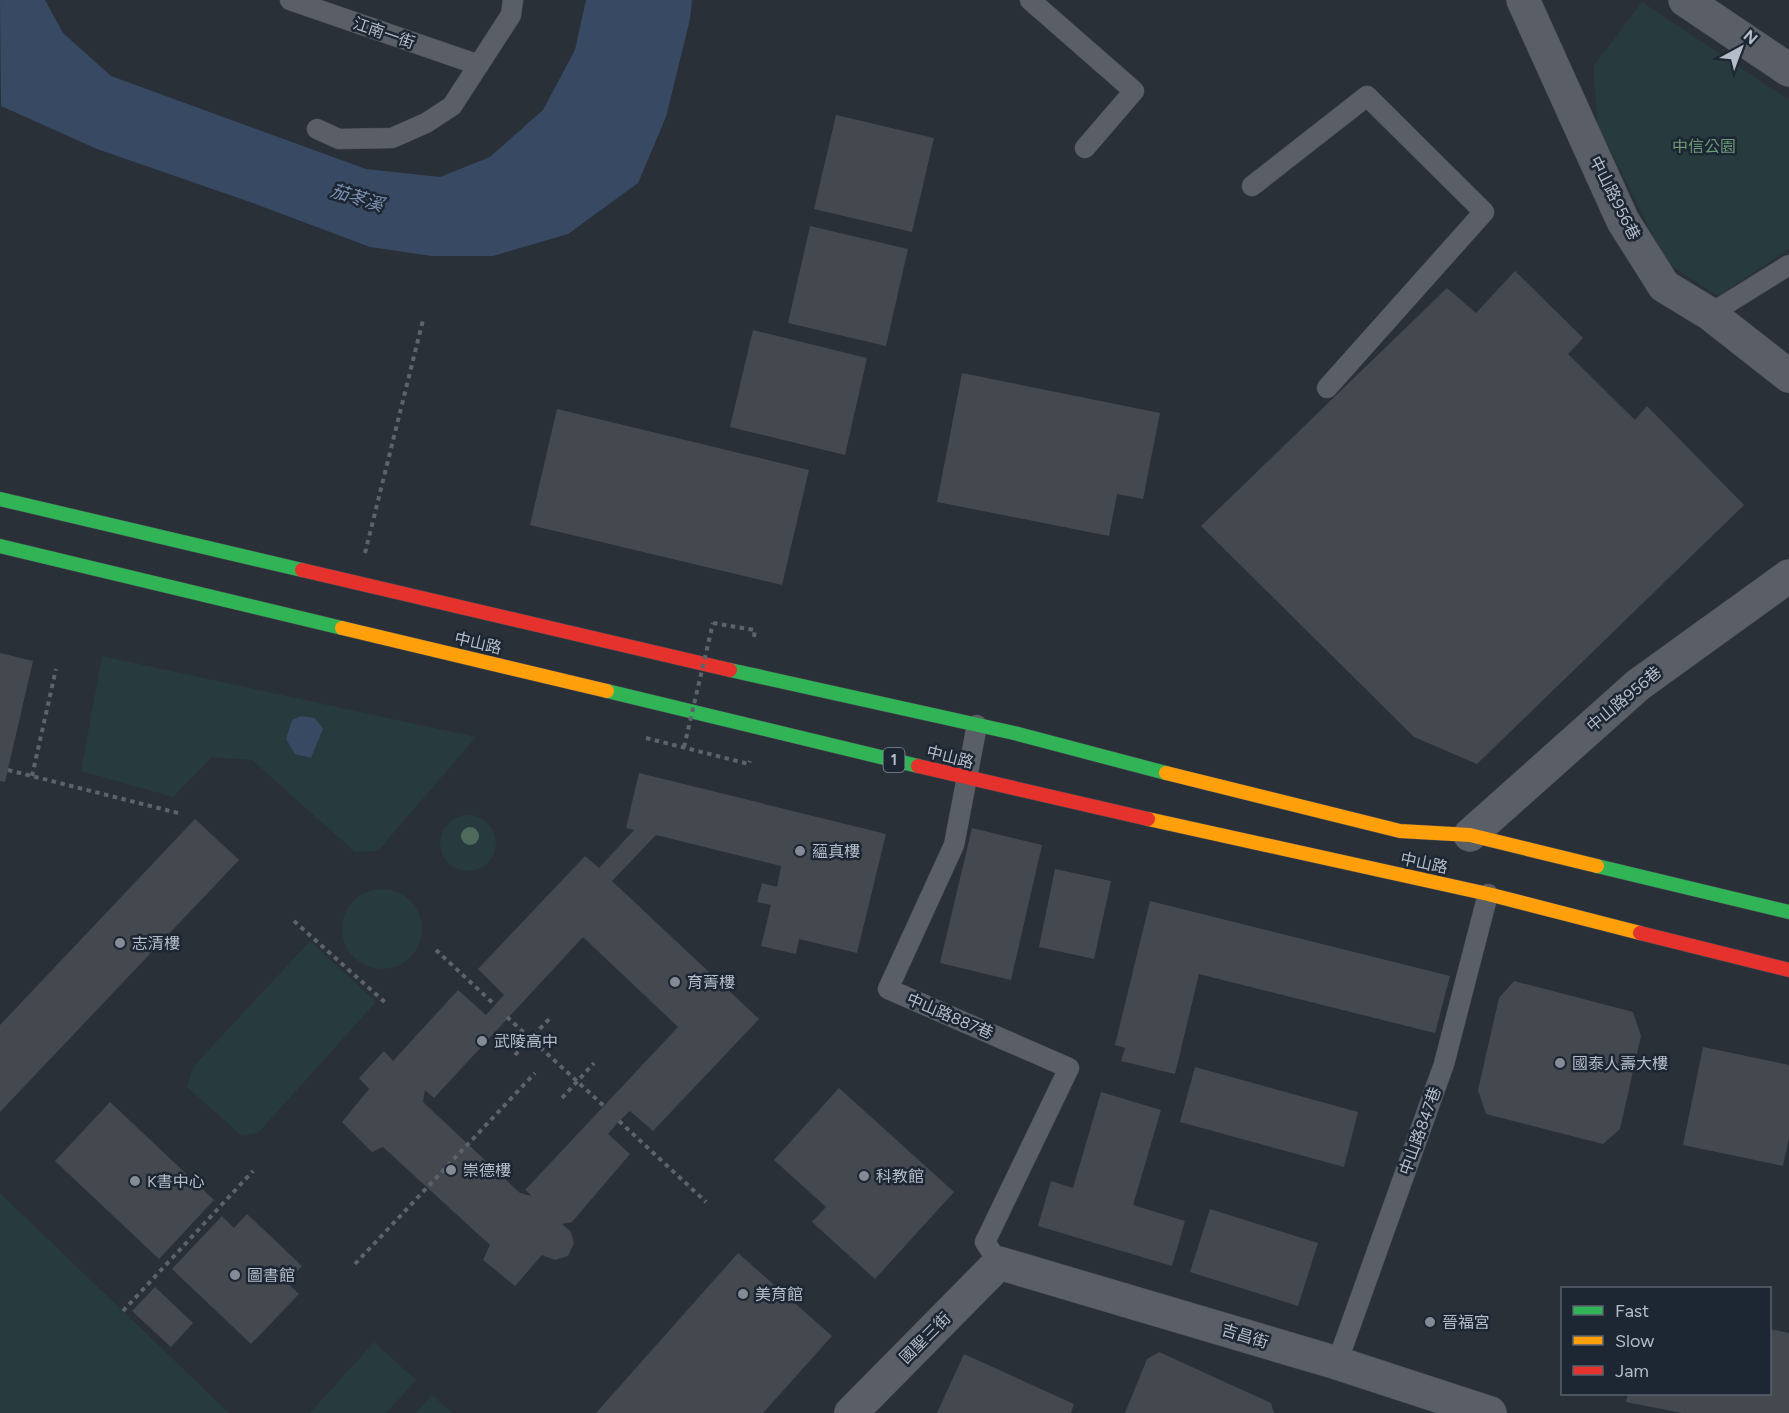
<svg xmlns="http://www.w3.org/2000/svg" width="1789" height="1413" font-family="Figtree,'Noto Sans TC',sans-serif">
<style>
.green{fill:#273a3e}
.water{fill:#384963}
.building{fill:#444950;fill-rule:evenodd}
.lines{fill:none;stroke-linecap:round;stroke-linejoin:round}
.lane-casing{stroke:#484c53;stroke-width:21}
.street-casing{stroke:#484c53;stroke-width:34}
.fast-casing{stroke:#484c55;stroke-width:15}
.slow-casing{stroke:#484c55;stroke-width:15}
.jam-casing{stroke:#484c55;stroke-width:15}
.path{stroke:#5d636a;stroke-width:4;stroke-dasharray:4.5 4.5;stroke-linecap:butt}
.lane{stroke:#5a5e66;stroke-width:20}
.street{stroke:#5a5e66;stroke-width:33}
.fast{stroke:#30b455;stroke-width:14}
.slow{stroke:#ff9f0a;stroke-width:14}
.jam{stroke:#e5322d;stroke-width:14}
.path-bridge{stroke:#5d636a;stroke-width:4;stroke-dasharray:4.5 4.5;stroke-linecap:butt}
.tree{fill:#4e6a5a}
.poi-dot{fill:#848b96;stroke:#1d2633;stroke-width:2}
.labels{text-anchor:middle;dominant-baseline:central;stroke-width:5;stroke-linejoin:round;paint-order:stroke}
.shield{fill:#1d2633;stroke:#878f9c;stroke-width:1.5}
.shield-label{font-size:15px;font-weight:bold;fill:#b4bcc9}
.street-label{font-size:16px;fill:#b4bcc9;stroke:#1d2633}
.park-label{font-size:16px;fill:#6b9a76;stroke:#1d2633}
.poi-label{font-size:16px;fill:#b4bcc9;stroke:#1d2633;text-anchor:start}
.water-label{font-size:18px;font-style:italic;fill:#7c92b1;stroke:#1d2633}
</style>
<rect width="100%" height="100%" fill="#2a3038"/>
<path class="green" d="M 1642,2 L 1789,100 L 1789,249 L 1718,296 L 1667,263 L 1598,126 L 1593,67 Z
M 102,656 L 476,737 L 378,851 L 355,852 L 252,760 L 212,757 L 173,797 L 81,771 Z
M440 843a28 28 0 1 1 56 0a28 28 0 1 1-56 0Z
M342 929a40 40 0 1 1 80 0a40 40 0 1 1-80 0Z
M 310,941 L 376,1002 L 259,1132 L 242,1136 L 187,1087 L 193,1067 Z
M 0,1193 L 229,1413 L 0,1413 Z
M 374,1342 L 416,1380 L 386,1413 L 310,1413 Z
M 432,1395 L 452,1413 L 416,1413 Z"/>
<path class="water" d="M 0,0 L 45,0 L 63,33 L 111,76 L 366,169 L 440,177 L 490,157 L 543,110 L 575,50 L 586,0 L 692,0 L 690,19 L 666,117 L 638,183 L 568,234 L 493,256 L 432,256 L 370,247 L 250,202 L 97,149 L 1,106 Z
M 301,716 L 315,718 L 323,729 L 311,758 L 295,754 L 286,739 L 292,720 Z"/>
<path class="building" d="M 836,115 L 934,138 L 912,232 L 814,209 Z
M 810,226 L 908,249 L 886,346 L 788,323 Z
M 1515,271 L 1583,338 L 1568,354 L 1635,420 L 1647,406 L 1744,505 L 1477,764 L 1414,737 L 1201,526 L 1447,288 L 1476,313 Z
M 753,330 L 867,358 L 845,455 L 730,427 Z
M 962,373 L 1160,413 L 1143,499 L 1117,494 L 1109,536 L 937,502 Z
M 557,409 L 809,470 L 782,585 L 530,525 Z
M 0,653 L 33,661 L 5,782 L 0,781 Z
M 639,773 L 886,834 L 857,953 L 799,939 L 796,954 L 761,946 L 771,905 L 757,902 L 762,883 L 777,887 L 781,866 L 656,835 L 612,881 L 759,1019 L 653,1131 L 630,1111 L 619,1121 L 608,1134 L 630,1154 L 572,1222 L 562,1224 L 571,1232 L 574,1243 L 568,1256 L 555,1260 L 542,1255 L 515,1286 L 483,1260 L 490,1245 L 383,1147 L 372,1152 L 342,1122 L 369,1089 L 359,1078 L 384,1051 L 393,1061 L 458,990 L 486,1015 L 504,995 L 478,969 L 585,856 L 599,868 L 634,830 L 626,828 ZM 583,937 L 678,1027 L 525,1190 L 532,1196 L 520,1193 L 423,1102 L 425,1090 L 434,1098 Z
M 195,819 L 239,860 L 0,1112 L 0,1025 Z
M 972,828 L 1042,845 L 1011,980 L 940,963 Z
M 1055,869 L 1111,881 L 1094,959 L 1039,947 Z
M 1150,901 L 1450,976 L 1435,1033 L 1199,974 L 1175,1074 L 1121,1061 L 1125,1048 L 1115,1045 Z
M 1514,981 L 1633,1012 L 1641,1036 L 1620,1129 L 1603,1144 L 1486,1114 L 1478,1090 L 1499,998 Z
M 1703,1047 L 1789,1065 L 1789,1138 L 1783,1166 L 1683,1145 Z
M 1195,1067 L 1358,1112 L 1344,1167 L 1180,1122 Z
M 839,1088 L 954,1192 L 875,1279 L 812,1222 L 826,1207 L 774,1160 Z
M 1101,1092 L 1161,1110 L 1133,1205 L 1185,1221 L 1172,1266 L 1038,1226 L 1051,1181 L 1073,1188 Z
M 110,1102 L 214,1200 L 159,1259 L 55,1161 Z
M 1210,1209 L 1318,1243 L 1298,1306 L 1190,1272 Z
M 247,1214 L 302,1266 L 286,1282 L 299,1294 L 251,1344 L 172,1269 L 222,1216 L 234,1228 Z
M 738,1253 L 832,1336 L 763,1413 L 596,1413 Z
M 155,1287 L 193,1323 L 171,1347 L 132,1311 Z
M 1770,1329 L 1789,1333 L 1789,1413 L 1682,1413 L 1626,1402 L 1628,1394 L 1770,1394 Z
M 1159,1352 L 1271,1403 L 1274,1413 L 1125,1413 L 1147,1359 Z
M 964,1354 L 1074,1404 L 1071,1413 L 937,1413 Z"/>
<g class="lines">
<g class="lane-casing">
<path id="lane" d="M 290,0 L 479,65
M 1030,0 L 1134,91 L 1085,148
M 317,129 L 339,139 L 392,138 L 426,123 L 452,106 L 511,15 L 513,0
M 1252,186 L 1367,96 L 1484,212 L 1327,388
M 1710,314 L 1789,265
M 977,725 L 954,845 L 888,989 L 1069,1068 L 985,1242 L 999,1263
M 1337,1363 L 1444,1064 L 1488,894"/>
</g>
<g class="street-casing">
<path id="street" d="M 1523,0 L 1623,221 L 1664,286 L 1710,314 L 1789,376
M 1685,0 L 1789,70
M 1470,835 L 1638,685 L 1789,576
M 851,1413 L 999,1263 L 1337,1363 L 1490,1413"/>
</g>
<g class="fast-casing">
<path id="fast" d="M 0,499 L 302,570
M 0,546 L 342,628
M 730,670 L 1014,733 L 1166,773
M 607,691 L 918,766
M 1597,866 L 1789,912"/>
</g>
<g class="slow-casing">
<path id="slow" d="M 342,628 L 607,691
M 1166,773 L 1400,831 L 1470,835 L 1597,866
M 1148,819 L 1488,894 L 1640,933"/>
</g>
<g class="jam-casing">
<path id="jam" d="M 302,570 L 730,670
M 918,766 L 1148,819
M 1640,933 L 1789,970"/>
</g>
<path class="path" d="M 365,553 L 423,320
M 713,623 L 755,630 L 754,637
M 646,738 L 749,764 L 750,761
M 8,770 L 178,813
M 32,776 L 56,669
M 294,921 L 387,1004
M 436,950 L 495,1005
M 507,1017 L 604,1106
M 515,1055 L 549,1019
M 562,1098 L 594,1063
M 619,1121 L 706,1202
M 355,1264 L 535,1073
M 123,1311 L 253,1171"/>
<use href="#lane" class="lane"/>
<use href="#street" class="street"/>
<use href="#fast" class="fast"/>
<use href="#slow" class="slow"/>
<use href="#jam" class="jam"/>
<path class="path-bridge" d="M 684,747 L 713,623"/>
</g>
<circle class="tree" cx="470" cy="836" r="9"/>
<g class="poi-dot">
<circle cx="800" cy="851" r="6"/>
<circle cx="120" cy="943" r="6"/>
<circle cx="675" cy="982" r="6"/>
<circle cx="482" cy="1041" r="6"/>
<circle cx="1560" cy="1063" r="6"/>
<circle cx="451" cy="1170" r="6"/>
<circle cx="864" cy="1176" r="6"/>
<circle cx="135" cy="1181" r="6"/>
<circle cx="235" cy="1275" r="6"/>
<circle cx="743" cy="1294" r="6"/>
<circle cx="1430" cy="1322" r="6"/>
</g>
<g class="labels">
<rect class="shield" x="883.5" y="748" width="21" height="24" rx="4.5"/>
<g class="shield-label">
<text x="894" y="760">1</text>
</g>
<g class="street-label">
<text transform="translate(384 33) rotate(19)">江南一街</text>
<text transform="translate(1615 198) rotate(63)">中山路956巷</text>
<text transform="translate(478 643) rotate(13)">中山路</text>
<text transform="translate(1624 699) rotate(-40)">中山路956巷</text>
<text transform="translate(950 757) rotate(14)">中山路</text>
<text transform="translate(1424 863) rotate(12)">中山路</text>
<text transform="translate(950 1016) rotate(23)">中山路887巷</text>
<text transform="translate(1420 1131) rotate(-70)">中山路847巷</text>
<text transform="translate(1245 1336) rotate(17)">吉昌街</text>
<text transform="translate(925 1338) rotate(-45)">國聖三街</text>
</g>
<g class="park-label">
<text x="1704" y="146">中信公園</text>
</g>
<g class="poi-label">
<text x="812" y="851">蘊真樓</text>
<text x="132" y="943">志清樓</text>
<text x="687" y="982">育菁樓</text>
<text x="494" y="1041">武陵高中</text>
<text x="1572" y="1063">國泰人壽大樓</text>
<text x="463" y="1170">崇德樓</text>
<text x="876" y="1176">科教館</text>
<text x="147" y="1181">K書中心</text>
<text x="247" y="1275">圖書館</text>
<text x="755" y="1294">美育館</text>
<text x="1442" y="1322">晉福宮</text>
</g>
<g class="water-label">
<text transform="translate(357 198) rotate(17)">茄苳溪</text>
</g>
</g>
<rect x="1561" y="1287" width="210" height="108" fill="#1d2633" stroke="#59626f" stroke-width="1.5"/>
<rect x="1573" y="1306" width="30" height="9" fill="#30b455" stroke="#59626f" stroke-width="1.5"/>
<text x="1615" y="1317" font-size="18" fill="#b4bcc9">Fast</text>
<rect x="1573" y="1336" width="30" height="9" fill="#ff9f0a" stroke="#59626f" stroke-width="1.5"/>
<text x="1615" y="1347" font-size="18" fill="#b4bcc9">Slow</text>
<rect x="1573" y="1366" width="30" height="9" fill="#e5322d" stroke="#59626f" stroke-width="1.5"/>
<text x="1615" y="1377" font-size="18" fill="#b4bcc9">Jam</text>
<g transform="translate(1741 48) rotate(41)" stroke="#1d2633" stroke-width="4.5" paint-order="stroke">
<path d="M0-4.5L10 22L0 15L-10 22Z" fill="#b4bcc9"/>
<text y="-9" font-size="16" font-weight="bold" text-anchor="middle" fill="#b4bcc9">N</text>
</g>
</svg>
